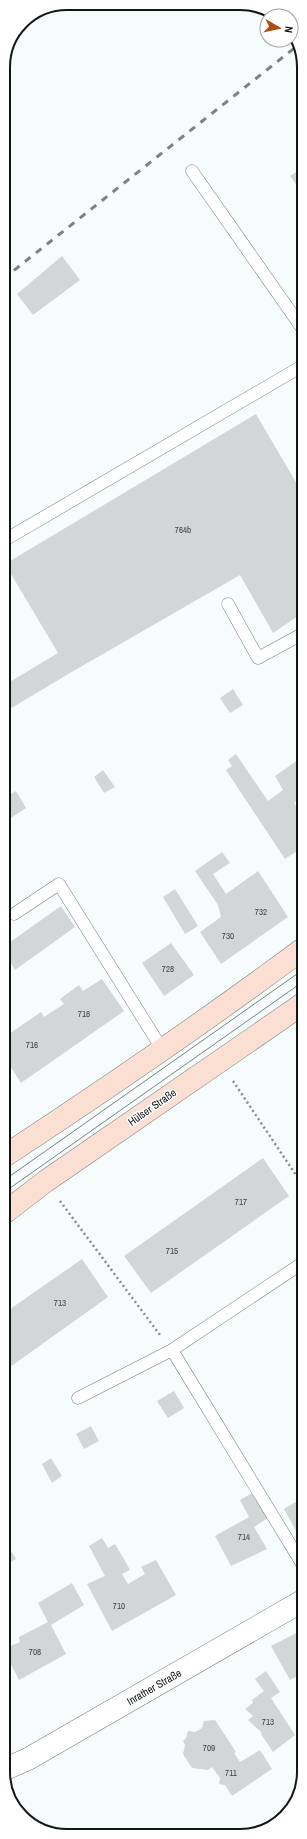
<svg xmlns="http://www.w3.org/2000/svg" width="307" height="1839" font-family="'Archivo Narrow',sans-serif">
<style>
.building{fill:#d1d6d6}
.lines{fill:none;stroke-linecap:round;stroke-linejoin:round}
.lane-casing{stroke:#797e7e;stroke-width:13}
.street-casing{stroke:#797e7e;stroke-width:23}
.secondary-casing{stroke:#797e7e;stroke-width:23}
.path{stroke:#878b8a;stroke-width:2.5;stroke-dasharray:2 3;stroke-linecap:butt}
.lane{stroke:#fff;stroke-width:12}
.street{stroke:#fff;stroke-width:22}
.secondary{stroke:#fbdfd2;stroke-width:22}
.tram{stroke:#7d8180;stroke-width:1}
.rail{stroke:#7d8180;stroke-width:3;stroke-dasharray:7 7;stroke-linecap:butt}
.labels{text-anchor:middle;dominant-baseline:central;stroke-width:3;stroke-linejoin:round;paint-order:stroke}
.number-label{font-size:9px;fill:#434646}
.street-label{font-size:11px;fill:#141616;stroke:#fff}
.rim{fill:none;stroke:#141616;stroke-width:2}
</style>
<rect width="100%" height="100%" fill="#f6fcfb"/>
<path class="building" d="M 304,167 L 304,195 L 290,176 Z
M 62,256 L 80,280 L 33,315 L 17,294 Z
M 256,414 L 304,496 L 304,612 L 273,633 L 240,575 L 70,673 L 3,713 L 3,686 L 58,653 L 5,564 Z
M 233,689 L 243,705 L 230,713 L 220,698 Z
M 236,754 L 268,801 L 283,790 L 275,776 L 298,760 L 304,769 L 304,796 L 294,803 L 304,818 L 304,851 L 302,852 L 300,849 L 285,859 L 226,770 L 232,766 L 228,760 Z
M 103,770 L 115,787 L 104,793 L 94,777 Z
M 16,791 L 26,808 L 3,823 L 3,799 Z
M 222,852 L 230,863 L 213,874 L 226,894 L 258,871 L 288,917 L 221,964 L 200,932 L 221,917 L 218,905 L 195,871 Z
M 304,870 L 304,883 L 298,874 Z
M 175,889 L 198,926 L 185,934 L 163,897 Z
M 61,906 L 75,927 L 15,970 L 3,951 L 3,947 Z
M 171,943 L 194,975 L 164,996 L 142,963 Z
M 102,979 L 124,1011 L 21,1083 L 3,1055 L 3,1038 L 41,1012 L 44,1017 L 64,1004 L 60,999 L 79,985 L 83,991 Z
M 3,1083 L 10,1093 L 3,1098 Z
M 263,1158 L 289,1196 L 151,1293 L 124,1256 Z
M 82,1259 L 108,1297 L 3,1372 L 3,1314 Z
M 174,1391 L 184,1408 L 168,1418 L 157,1401 Z
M 91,1426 L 99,1441 L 84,1449 L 76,1434 Z
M 51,1458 L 62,1476 L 52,1483 L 42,1464 Z
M 252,1493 L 268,1518 L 254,1527 L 267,1549 L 231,1566 L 215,1536 L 249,1517 L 240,1500 Z
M 3,1496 L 10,1507 L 3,1510 Z
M 304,1497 L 304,1527 L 296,1531 L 284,1509 Z
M 102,1538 L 108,1548 L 115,1544 L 124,1559 L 130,1570 L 122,1574 L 128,1584 L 145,1574 L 141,1567 L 156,1560 L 176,1595 L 112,1631 L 87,1584 L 105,1576 L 89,1546 Z
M 5,1541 L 16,1559 L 3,1566 L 3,1542 Z
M 72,1583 L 84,1605 L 51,1625 L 66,1654 L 19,1680 L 3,1649 L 20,1642 L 19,1637 L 48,1622 L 38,1603 Z
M 304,1629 L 304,1673 L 290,1680 L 271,1646 Z
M 266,1671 L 280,1692 L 271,1698 L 295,1735 L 273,1752 L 261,1734 L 262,1733 L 248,1720 L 253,1716 L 245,1709 L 253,1703 L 252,1700 L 264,1691 L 255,1679 Z
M 215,1720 L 236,1752 L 234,1753 L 240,1762 L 260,1750 L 272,1769 L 232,1796 L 225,1785 L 219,1784 L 220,1778 L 212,1767 L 208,1770 L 192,1768 L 183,1754 L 185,1745 L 183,1741 L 186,1738 L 188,1731 L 195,1732 L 202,1728 L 204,1721 Z"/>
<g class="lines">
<g class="lane-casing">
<path id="lane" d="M 192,171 L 304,331
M 3,541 L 304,365
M 228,604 L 258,658 L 304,633
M 14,914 L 59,884 L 162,1049
M 304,1262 L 172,1350 L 304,1567
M 78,1398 L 172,1350"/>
</g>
<g class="street-casing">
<path id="street" d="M 3,1770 L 28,1759 L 304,1600"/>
</g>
<g class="secondary-casing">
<path id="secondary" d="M 3,1157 C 105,1090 206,1021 304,948
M 3,1214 L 46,1181 L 304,1003"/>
</g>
<path class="path" d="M 233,1081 L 304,1187
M 60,1201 L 160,1335"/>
<use href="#lane" class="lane"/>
<use href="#street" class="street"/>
<use href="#secondary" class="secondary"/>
<path class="tram" d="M 3,1181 L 304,969
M 3,1193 L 304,981"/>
<path class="rail" d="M 3,279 L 297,46"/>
</g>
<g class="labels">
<g class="number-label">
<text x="183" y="530">764b</text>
<text x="261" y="912">732</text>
<text x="228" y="936">730</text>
<text x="168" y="969">728</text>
<text x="84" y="1014">718</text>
<text x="32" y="1045">716</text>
<text x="241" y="1202">717</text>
<text x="172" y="1251">715</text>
<text x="60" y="1303">713</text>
<text x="244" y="1537">714</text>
<text x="119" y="1606">710</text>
<text x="35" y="1652">708</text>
<text x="268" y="1722">713</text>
<text x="209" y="1748">709</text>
<text x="231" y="1773">711</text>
</g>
<g class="street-label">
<text transform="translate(152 1107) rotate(-35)">Hülser Straße</text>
<text transform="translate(154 1687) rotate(-30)">Inrather Straße</text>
</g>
</g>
<path d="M0 0H307V1839H0ZM67 10H240A57 57 0 0 1 297 67V1772A57 57 0 0 1 240 1829H67A57 57 0 0 1 10 1772V67A57 57 0 0 1 67 10Z" fill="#fff" fill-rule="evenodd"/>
<path class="rim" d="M67 10H240A57 57 0 0 1 297 67V1772A57 57 0 0 1 240 1829H67A57 57 0 0 1 10 1772V67A57 57 0 0 1 67 10Z"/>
<g transform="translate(279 28) rotate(99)"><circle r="19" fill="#ffffff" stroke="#a1a2a2"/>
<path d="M0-3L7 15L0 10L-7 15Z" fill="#b04d15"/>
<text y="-6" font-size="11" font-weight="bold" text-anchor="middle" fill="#141616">N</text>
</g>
</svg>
